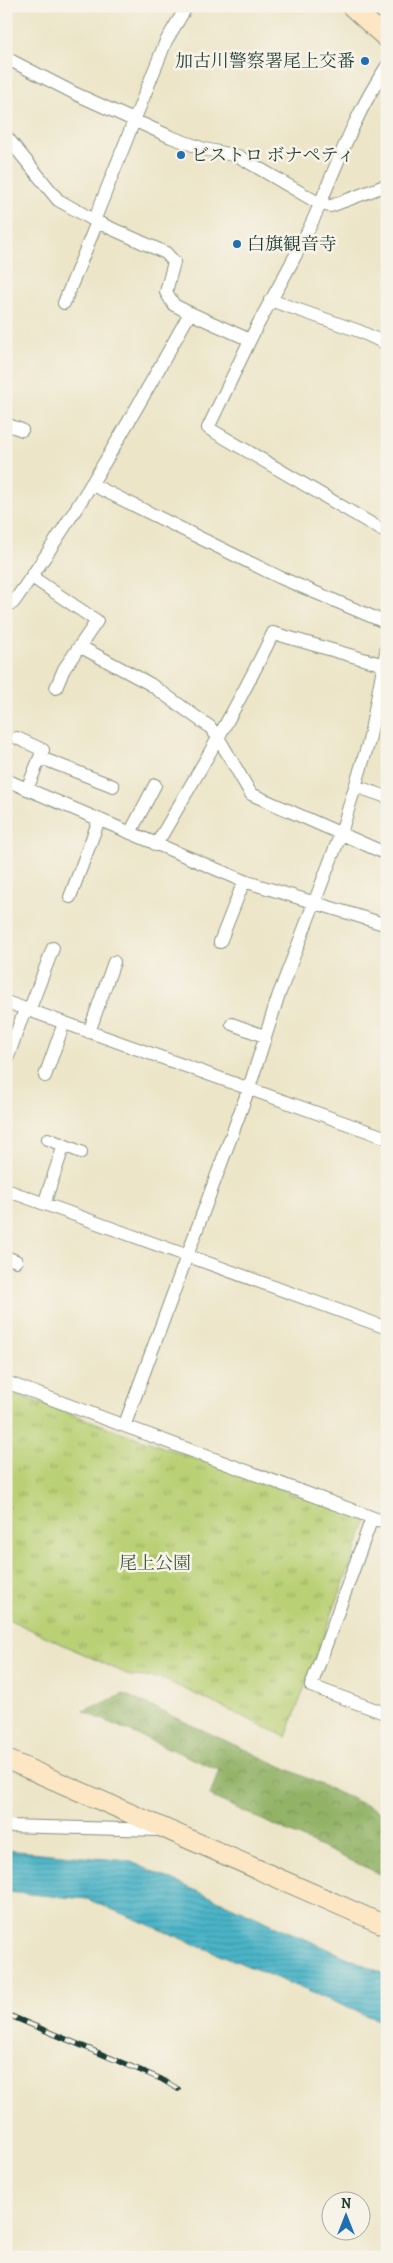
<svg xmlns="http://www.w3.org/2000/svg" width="393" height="2263" font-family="Alegreya,'Noto Serif JP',serif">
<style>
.forest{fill:url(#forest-crowns);stroke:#58784d}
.park{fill:url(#park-tufts);stroke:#6c8654}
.water{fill:url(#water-rules);stroke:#34787e}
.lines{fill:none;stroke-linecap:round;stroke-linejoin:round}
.stream{stroke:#4ab4c8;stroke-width:5}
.street-casing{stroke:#86917e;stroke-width:14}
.secondary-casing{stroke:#86917e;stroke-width:21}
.street{stroke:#fff;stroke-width:12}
.secondary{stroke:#fce6c4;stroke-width:19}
.rail-casing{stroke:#1f3d34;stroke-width:5.5}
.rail{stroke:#f7f3e8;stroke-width:4;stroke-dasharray:11;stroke-linecap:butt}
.poi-dot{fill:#1f6fb2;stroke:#f7f3e8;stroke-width:2}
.labels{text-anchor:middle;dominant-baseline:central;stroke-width:5;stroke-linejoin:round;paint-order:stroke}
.poi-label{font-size:18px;fill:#1f3d34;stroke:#f7f3e8;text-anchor:start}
.park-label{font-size:18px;fill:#3e5a41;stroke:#f7f3e8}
</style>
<defs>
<pattern id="forest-crowns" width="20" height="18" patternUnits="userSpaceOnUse" patternTransform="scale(1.25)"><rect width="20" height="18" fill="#92b266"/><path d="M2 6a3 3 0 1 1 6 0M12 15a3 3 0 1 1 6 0" fill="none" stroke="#779255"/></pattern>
<pattern id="park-tufts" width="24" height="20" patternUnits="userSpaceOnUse" patternTransform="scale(1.25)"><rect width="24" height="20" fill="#b9d074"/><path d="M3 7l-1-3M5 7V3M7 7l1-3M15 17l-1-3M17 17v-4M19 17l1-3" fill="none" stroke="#96aa60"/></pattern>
<pattern id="water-rules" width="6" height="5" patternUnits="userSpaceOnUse" patternTransform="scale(1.25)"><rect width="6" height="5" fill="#4ab4c8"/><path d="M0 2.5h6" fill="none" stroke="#3d94a3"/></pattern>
</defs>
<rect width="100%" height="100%" fill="#f7f3e8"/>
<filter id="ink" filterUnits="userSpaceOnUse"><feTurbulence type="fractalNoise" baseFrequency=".02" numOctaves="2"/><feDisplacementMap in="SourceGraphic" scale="10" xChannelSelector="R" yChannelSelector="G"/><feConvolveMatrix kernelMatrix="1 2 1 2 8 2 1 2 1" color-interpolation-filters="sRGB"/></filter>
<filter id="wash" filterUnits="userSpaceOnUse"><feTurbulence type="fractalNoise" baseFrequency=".0096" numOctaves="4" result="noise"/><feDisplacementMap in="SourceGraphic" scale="20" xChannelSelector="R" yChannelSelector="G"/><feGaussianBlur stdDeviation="1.12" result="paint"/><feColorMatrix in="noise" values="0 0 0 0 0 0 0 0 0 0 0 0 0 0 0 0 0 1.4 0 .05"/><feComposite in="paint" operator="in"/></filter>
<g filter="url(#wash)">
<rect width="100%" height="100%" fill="#ece5c8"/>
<path class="forest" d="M 124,1694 L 387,1815 L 387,1877 L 210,1796 L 219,1770 L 83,1711 Z"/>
<path class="park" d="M 6,1391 L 367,1520 L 286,1737 L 161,1678 L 131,1676 L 6,1618 Z"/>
<path class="water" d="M 6,1850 L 129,1861 L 387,1975 L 387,2024 L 87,1899 L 6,1892 Z"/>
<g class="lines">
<path class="stream" d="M 26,795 L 55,808"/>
</g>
</g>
<g filter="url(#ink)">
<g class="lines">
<g class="street-casing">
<path id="street" d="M 6,58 L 76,94 L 171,137 L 204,149 L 238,156 L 320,204 L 331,206 L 387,185
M 6,136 L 58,200 L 97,222 L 166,253 L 174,262 L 166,292 L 174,305 L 190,313
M 94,221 L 166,41 L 187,6
M 270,300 L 359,331 L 387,344
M 64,303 L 97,222
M 250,340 L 208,428 L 387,533
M 6,424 L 22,430
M 91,484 L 279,577 L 387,623
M 32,577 L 97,621 L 64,669 L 56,688
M 6,603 L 13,603 C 79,511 135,412 190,313 L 250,340 C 273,294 301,251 320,204 C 340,156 358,109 387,66
M 81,647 L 150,684 L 210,727 L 219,739 L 251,794 L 387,854
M 17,738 L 43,750 L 27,789
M 41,758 L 113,786
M 6,780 L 244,881 L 387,925
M 355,786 L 387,797
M 130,833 L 155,785
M 156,845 C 197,775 238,706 273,633 L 384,665
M 70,897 L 99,820
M 220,942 L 244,881
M 6,1002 L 387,1138
M 29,1011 L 53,948
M 232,1024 L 264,1036
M 89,1032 L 114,962
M 6,1062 L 25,1009
M 45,1076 L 64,1023
M 48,1139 L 81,1152
M 6,1190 L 387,1328
M 44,1204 L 64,1145
M 6,1257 L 16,1261
M 6,1382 L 387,1523
M 125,1424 L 249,1088 L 278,997 L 341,833 L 369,741 L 387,647
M 372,1518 L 311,1686 L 387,1714
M 6,1826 L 161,1830"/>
</g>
<g class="secondary-casing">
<path id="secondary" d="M 351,6 L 387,39
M 6,1759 L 387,1926"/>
</g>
<use href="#street" class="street"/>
<use href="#secondary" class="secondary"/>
<g class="rail-casing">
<path id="rail" d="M 6,2014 L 161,2079 L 178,2089"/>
</g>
<use href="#rail" class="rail"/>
</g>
</g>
<g class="poi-dot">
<circle cx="365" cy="61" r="5"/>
<circle cx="181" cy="155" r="5"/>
<circle cx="237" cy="244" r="5"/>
</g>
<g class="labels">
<g class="poi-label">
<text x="355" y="61" text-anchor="end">加古川警察署尾上交番</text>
<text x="191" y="155">ビストロ ボナペティ</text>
<text x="247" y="244">白旗観音寺</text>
</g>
<g class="park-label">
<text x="155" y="1563">尾上公園</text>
</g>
</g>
<rect width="393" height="2263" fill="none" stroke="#f7f3e8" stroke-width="25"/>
<g transform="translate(346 2216)"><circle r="24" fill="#f7f3e8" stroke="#a1aaa0"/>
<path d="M0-4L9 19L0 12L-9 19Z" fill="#1f6fb2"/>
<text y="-8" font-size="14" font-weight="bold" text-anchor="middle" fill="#1f3d34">N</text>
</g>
</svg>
